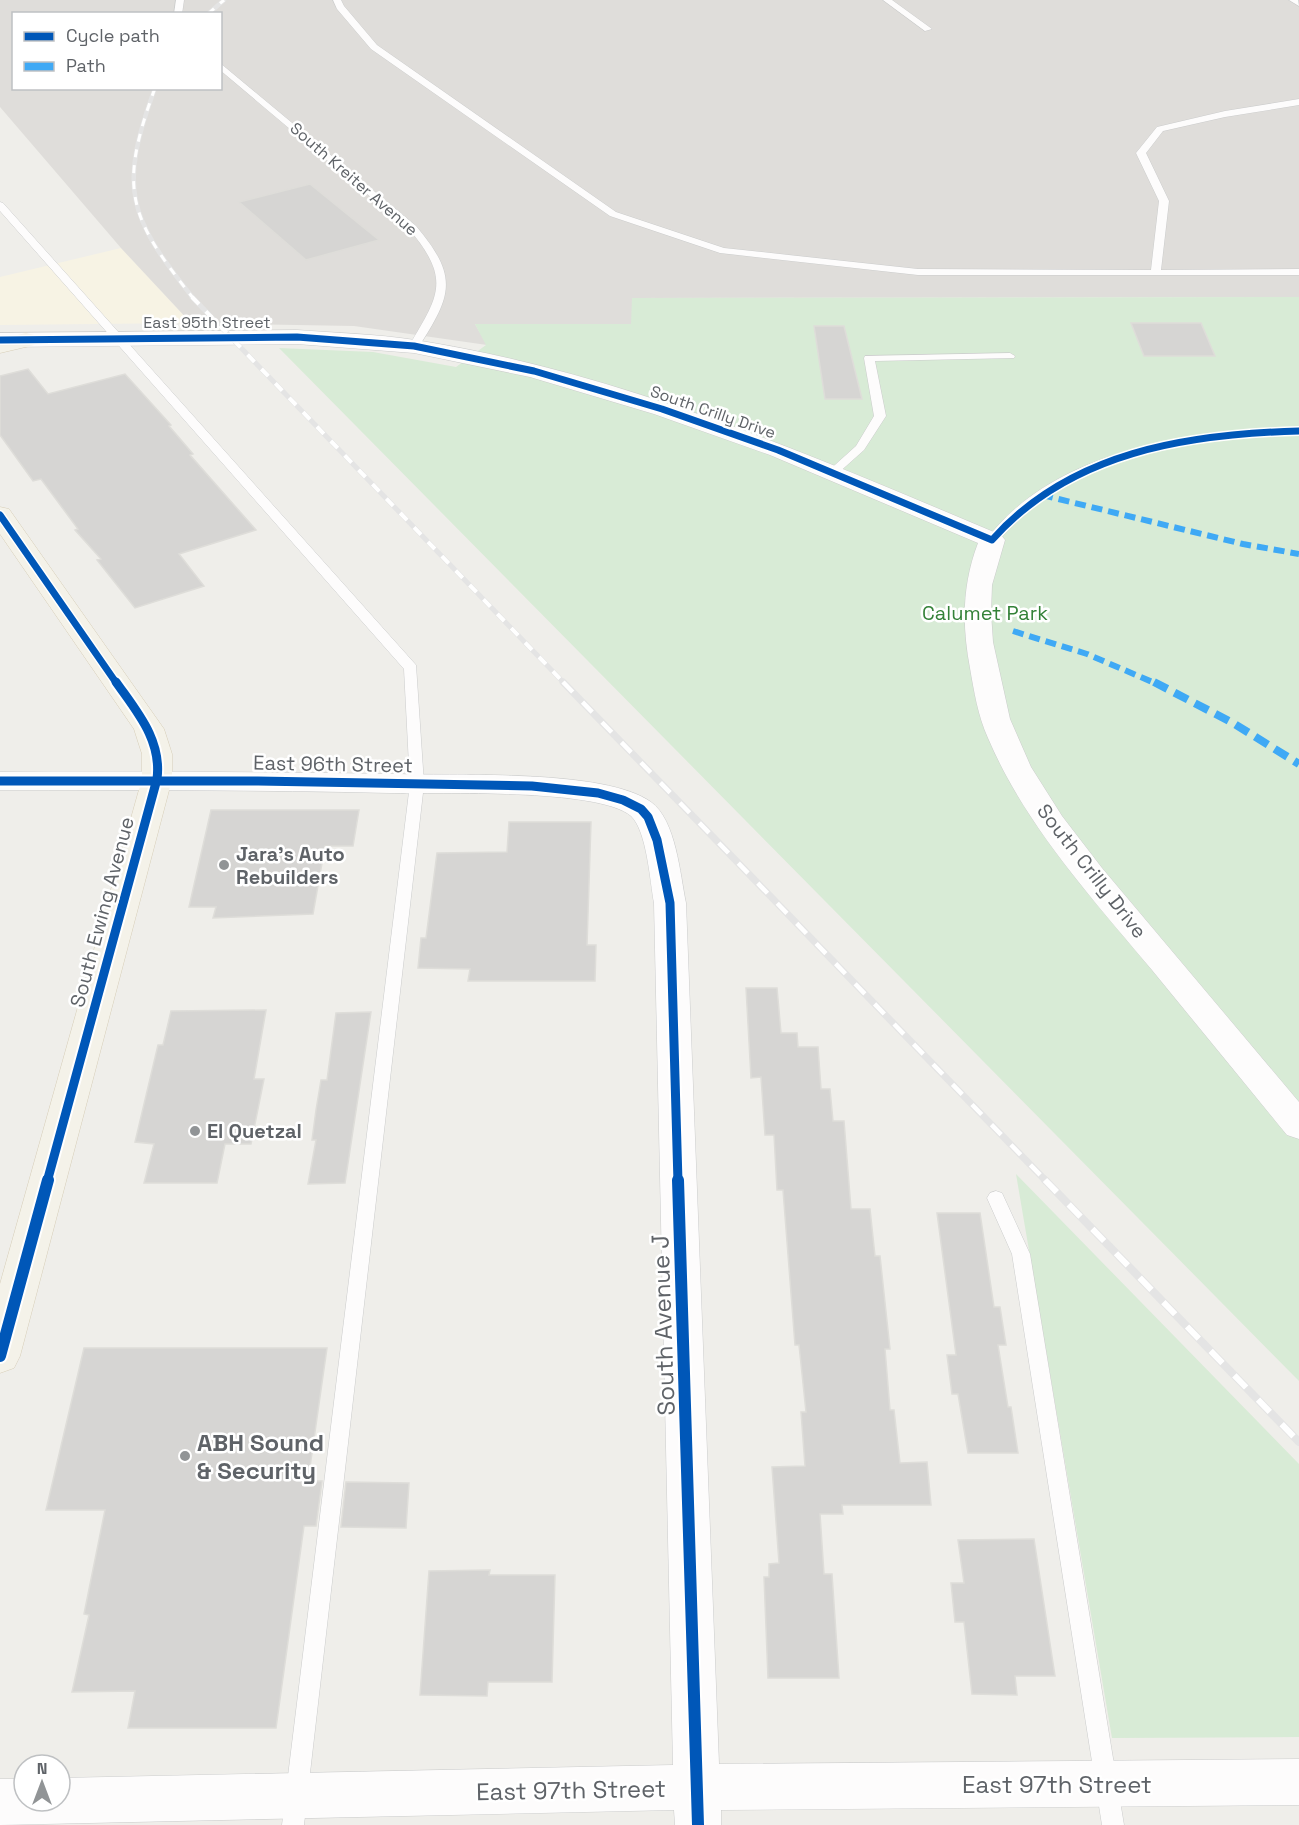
<svg xmlns="http://www.w3.org/2000/svg" width="1299" height="1825" font-family="'Space Grotesk',sans-serif">
<style>
.commercial{fill:#f7f3e4}
.industrial{fill:#dfddda;fill-rule:evenodd}
.green{fill:#d8ebd6}
.building{fill:#d6d5d3;stroke:#deddd9;stroke-width:1.5}
.lines{fill:none;stroke-linecap:round;stroke-linejoin:round}
.service-casing{stroke:#cbcccc;stroke-width:1}
.minor-casing{stroke:#cbcccc;stroke-width:1}
.primary-casing{stroke:#d7ceb8;stroke-width:1}
.service{fill:#fdfcfc;fill-rule:evenodd}
.minor{fill:#fdfcfc;fill-rule:evenodd}
.primary{fill:#f4f2e9;fill-rule:evenodd}
.rail-far3-casing{stroke:#e4e4e4;stroke-width:4.5}
.rail-far2-casing{stroke:#e4e4e4;stroke-width:5}
.rail-far1-casing{stroke:#e4e4e4;stroke-width:7}
.rail-casing{stroke:#e4e4e4;stroke-width:8}
.rail-far3{stroke:#fff;stroke-width:3;stroke-dasharray:8;stroke-linecap:butt}
.rail-far2{stroke:#fff;stroke-width:4;stroke-dasharray:10;stroke-linecap:butt}
.rail-far1{stroke:#fff;stroke-width:4.5;stroke-dasharray:14;stroke-linecap:butt}
.rail{stroke:#fff;stroke-width:6;stroke-dasharray:17;stroke-linecap:butt}
.quiet-far1{stroke:#3fa9f5;stroke-width:6;stroke-dasharray:11 6;stroke-linecap:butt}
.quiet{stroke:#3fa9f5;stroke-width:8;stroke-dasharray:15 8;stroke-linecap:butt}
.cycleway-far2-casing{stroke:#fff;stroke-width:10}
.cycleway-far1-casing{stroke:#fff;stroke-width:13}
.cycleway-casing{stroke:#fff;stroke-width:16}
.cycleway-far2{stroke:#0057b8;stroke-width:7}
.cycleway-far1{stroke:#0057b8;stroke-width:9}
.cycleway{stroke:#0057b8;stroke-width:12}
.poi-dot{fill:#919496;stroke:#fff;stroke-width:2}
.labels{text-anchor:middle;dominant-baseline:central;stroke-width:5;stroke-linejoin:round;paint-order:stroke}
.far-street-label{font-size:16px;fill:#5f6368;stroke:#fff}
.park-label{font-size:20px;fill:#348238;stroke:#fff}
.street-label{font-size:20px;fill:#5f6368;stroke:#fff}
.poi-label{font-size:20px;font-weight:bold;fill:#5f6368;stroke:#fff;text-anchor:start}
.near-street-label{font-size:24px;fill:#5f6368;stroke:#fff}
.near-poi-label{font-size:24px;font-weight:bold;fill:#5f6368;stroke:#fff;text-anchor:start}
</style>
<rect width="100%" height="100%" fill="#efeeea"/>
<path class="commercial" d="M 121,248 L 191,323 L 0,325 L 0,277 Z"/>
<path class="industrial" d="M 0,0 L 1299,0 L 1299,297 L 632,298 L 632,324 L 475,324 L 487,345 L 354,326 L 191,323 L 121,248 L 0,107 ZM 14,14 L 220,14 L 220,88 L 14,88 Z"/>
<path class="green" d="M 1299,297 L 1299,1381 L 279,348 L 373,352 L 456,367 L 486,345 L 475,324 L 631,324 L 632,298 Z
M 1016,1174 L 1299,1464 L 1299,1737 L 1112,1738 Z"/>
<path class="building" d="M 310,184 L 379,240 L 306,260 L 239,202 Z
M 1131,323 L 1201,323 L 1215,356 L 1144,356 Z
M 814,326 L 844,326 L 862,399 L 825,399 Z
M 28,369 L 48,394 L 125,374 L 171,425 L 169,426 L 193,454 L 190,455 L 256,530 L 179,554 L 204,586 L 135,608 L 97,560 L 101,559 L 75,530 L 78,529 L 41,479 L 33,481 L 0,435 L 0,376 Z
M 211,810 L 359,810 L 353,846 L 325,846 L 313,914 L 213,918 L 216,907 L 189,907 Z
M 509,822 L 591,822 L 587,945 L 596,945 L 595,981 L 468,981 L 470,969 L 418,968 L 421,938 L 426,938 L 437,853 L 507,852 Z
M 746,988 L 777,988 L 781,1033 L 797,1033 L 798,1047 L 818,1047 L 821,1089 L 830,1089 L 833,1121 L 844,1121 L 851,1209 L 870,1209 L 875,1256 L 880,1256 L 890,1349 L 885,1349 L 890,1410 L 894,1410 L 900,1463 L 927,1462 L 931,1505 L 842,1505 L 843,1514 L 820,1514 L 824,1574 L 832,1574 L 839,1678 L 768,1678 L 764,1577 L 769,1577 L 769,1564 L 779,1563 L 772,1467 L 805,1466 L 801,1412 L 806,1412 L 799,1345 L 795,1345 L 783,1190 L 777,1190 L 774,1135 L 765,1135 L 761,1077 L 751,1078 Z
M 266,1010 L 254,1079 L 264,1079 L 251,1144 L 225,1144 L 217,1183 L 144,1183 L 154,1144 L 135,1142 L 158,1045 L 163,1045 L 171,1011 Z
M 371,1012 L 345,1183 L 308,1184 L 316,1140 L 312,1140 L 316,1110 L 321,1080 L 327,1080 L 336,1013 Z
M 937,1213 L 980,1213 L 994,1307 L 1000,1307 L 1006,1345 L 998,1345 L 1008,1407 L 1011,1407 L 1018,1453 L 968,1453 L 958,1394 L 952,1394 L 947,1355 L 956,1355 Z
M 84,1348 L 327,1348 L 308,1481 L 322,1481 L 316,1526 L 304,1526 L 276,1728 L 128,1728 L 135,1691 L 72,1692 L 89,1615 L 84,1614 L 105,1510 L 46,1510 Z
M 346,1482 L 409,1483 L 406,1528 L 341,1527 Z
M 1034,1539 L 1055,1676 L 1015,1676 L 1017,1695 L 972,1694 L 964,1622 L 955,1622 L 951,1583 L 964,1583 L 958,1540 Z
M 490,1570 L 489,1575 L 555,1575 L 552,1682 L 488,1682 L 487,1696 L 420,1695 L 429,1571 Z"/>
<g class="lines">
<g class="service-casing">
<path id="service" d="M 176,0 L 184,0 L 182,14 L 174,14 Z
M 333,0 L 341,0 L 344,6 L 377,45 L 616,212 L 724,248 L 918,269 L 1151,270 L 1159,201 L 1136,153 L 1157,127 L 1225,111 L 1299,99 L 1299,105 L 1225,117 L 1163,131 L 1146,153 L 1169,201 L 1161,270 L 1299,269 L 1299,275 L 918,275 L 720,253 L 610,216 L 371,49 L 337,9 Z
M 883,0 L 892,0 L 932,29 L 925,31 Z
M 1289,0 L 1298,0 L 1299,6 Z
M 220,63 L 416,226 C 459,277 452,295 418,348 L 414,349 L 409,346 C 439,295 451,280 410,230 L 220,70 Z
M 0,202 L 3,203 L 416,665 L 424,784 L 304,1825 L 282,1825 L 410,784 L 404,669 L 0,211 Z
M 1010,353 L 1015,356 L 1014,358 L 875,361 L 886,416 L 864,450 L 836,475 L 832,476 L 826,473 L 856,446 L 874,416 L 864,358 L 865,356 Z
M 1299,428 L 1299,434 C 1188,437 1073,455 996,543 L 992,544 L 986,540 C 1054,449 1193,430 1299,428 Z
M 996,1191 L 1002,1193 L 1030,1254 L 1124,1825 L 1102,1825 L 1012,1254 L 987,1198 L 990,1193 Z"/>
</g>
<g class="minor-casing">
<path id="minor" d="M 297,330 C 336,333 376,334 415,340 C 620,372 811,455 1001,535 L 1005,540 L 992,585 L 991,613 L 993,642 L 1010,719 L 1031,767 L 1062,816 L 1102,868 L 1299,1102 L 1299,1139 L 1287,1135 C 1242,1080 1197,1025 1152,970 C 1092,898 1025,825 988,738 C 978,716 974,691 970,668 C 962,625 962,585 978,543 L 770,455 L 654,414 L 530,377 L 414,353 L 297,344 L 0,347 L 0,333 Z
M 0,772 C 133,771 267,772 400,774 C 459,776 605,769 651,802 C 676,820 680,874 686,903 L 719,1764 L 1299,1759 L 1299,1805 L 721,1810 L 721,1825 L 675,1825 L 674,1810 L 0,1825 L 0,1779 L 24,1779 L 24,1801 L 60,1801 L 60,1778 L 673,1765 L 654,903 C 650,882 647,831 631,816 C 598,788 438,794 390,793 C 260,790 130,790 0,790 Z"/>
</g>
<g class="primary-casing">
<path id="primary" d="M 26,333 L 34,335 L 38,340 L 34,345 L 0,353 L 0,339 Z
M 0,507 L 9,509 L 164,729 L 172,754 L 172,779 L 20,1356 L 14,1368 L 0,1373 L 0,1284 L 142,779 L 142,754 L 134,729 L 0,534 Z"/>
</g>
<use href="#service" class="service"/>
<use href="#minor" class="minor"/>
<use href="#primary" class="primary"/>
<g class="rail-far3-casing">
<path id="rail-far3" d="M 208,14 L 224,0
M 155,88 C 118,189 128,216 193,298"/>
</g>
<g class="rail-far2-casing">
<path id="rail-far2" d="M 192,297 L 565,684"/>
</g>
<g class="rail-far1-casing">
<path id="rail-far1" d="M 563,682 L 1047,1182"/>
</g>
<g class="rail-casing">
<path id="rail" d="M 1045,1180 L 1299,1442"/>
</g>
<use href="#rail-far3" class="rail-far3"/>
<use href="#rail-far2" class="rail-far2"/>
<use href="#rail-far1" class="rail-far1"/>
<use href="#rail" class="rail"/>
<path class="quiet-far1" d="M 1042,495 L 1243,544 L 1299,554
M 1013,631 L 1087,654 L 1157,684"/>
<path class="quiet" d="M 1154,682 L 1233,723 L 1299,764"/>
<g class="cycleway-far2-casing">
<path id="cycleway-far2" d="M 0,340 L 297,337 L 414,346 L 534,371 L 662,409 L 778,450 L 992,540 C 1070,452 1187,434 1299,431
M 0,515 L 117,684"/>
</g>
<g class="cycleway-far1-casing">
<path id="cycleway-far1" d="M 0,781 L 258,781 L 532,786 L 598,793 L 623,800 L 641,809 L 648,817 L 657,840 L 670,903 L 678,1182
M 47,1182 L 157,779 C 162,740 137,712 116,682"/>
</g>
<g class="cycleway-casing">
<path id="cycleway" d="M 678,1180 L 698,1825
M 0,1356 L 48,1180"/>
</g>
<use href="#cycleway-far2" class="cycleway-far2"/>
<use href="#cycleway-far1" class="cycleway-far1"/>
<use href="#cycleway" class="cycleway"/>
</g>
<g class="poi-dot">
<circle cx="224" cy="865" r="6"/>
<circle cx="195" cy="1131" r="6"/>
<circle cx="185" cy="1456" r="6"/>
</g>
<g class="labels">
<g class="far-street-label">
<text transform="translate(354 179) rotate(41)">South Kreiter Avenue</text>
<text x="207" y="322">East 95th Street</text>
<text transform="translate(713 412) rotate(19)">South Crilly Drive</text>
</g>
<g class="park-label">
<text x="985" y="613">Calumet Park</text>
</g>
<g class="street-label">
<text transform="translate(333 764) rotate(1)">East 96th Street</text>
<text transform="translate(1092 871) rotate(52)">South Crilly Drive</text>
<text transform="translate(102 912) rotate(-75)">South Ewing Avenue</text>
</g>
<g class="poi-label">
<text x="236" y="854">Jara's Auto<tspan x="236" dy="23">Rebuilders</tspan></text>
<text x="207" y="1131">El Quetzal</text>
</g>
<g class="near-street-label">
<text transform="translate(663 1325) rotate(-92)">South Avenue J</text>
<text x="1057" y="1784">East 97th Street</text>
<text transform="translate(571 1790) rotate(-1)">East 97th Street</text>
</g>
<g class="near-poi-label">
<text x="197" y="1442">ABH Sound<tspan x="197" dy="28">&amp; Security</tspan></text>
</g>
</g>
<rect x="12" y="12" width="210" height="78" fill="#ffffff" stroke="#bfc1c3" stroke-width="1.5"/>
<rect x="24" y="32" width="30" height="9" fill="#0057b8" stroke="#bfc1c3" stroke-width="1.5"/>
<text x="66" y="42" font-size="18" fill="#5f6368">Cycle path</text>
<rect x="24" y="62" width="30" height="9" fill="#3fa9f5" stroke="#bfc1c3" stroke-width="1.5"/>
<text x="66" y="72" font-size="18" fill="#5f6368">Path</text>
<g transform="translate(42 1783)"><circle r="28" fill="#ffffff" stroke="#bfc1c3" stroke-width="1.5"/>
<path d="M0-4.5L10 22L0 15L-10 22Z" fill="#919496"/>
<text y="-9" font-size="16" font-weight="bold" text-anchor="middle" fill="#5f6368">N</text>
</g>
</svg>
